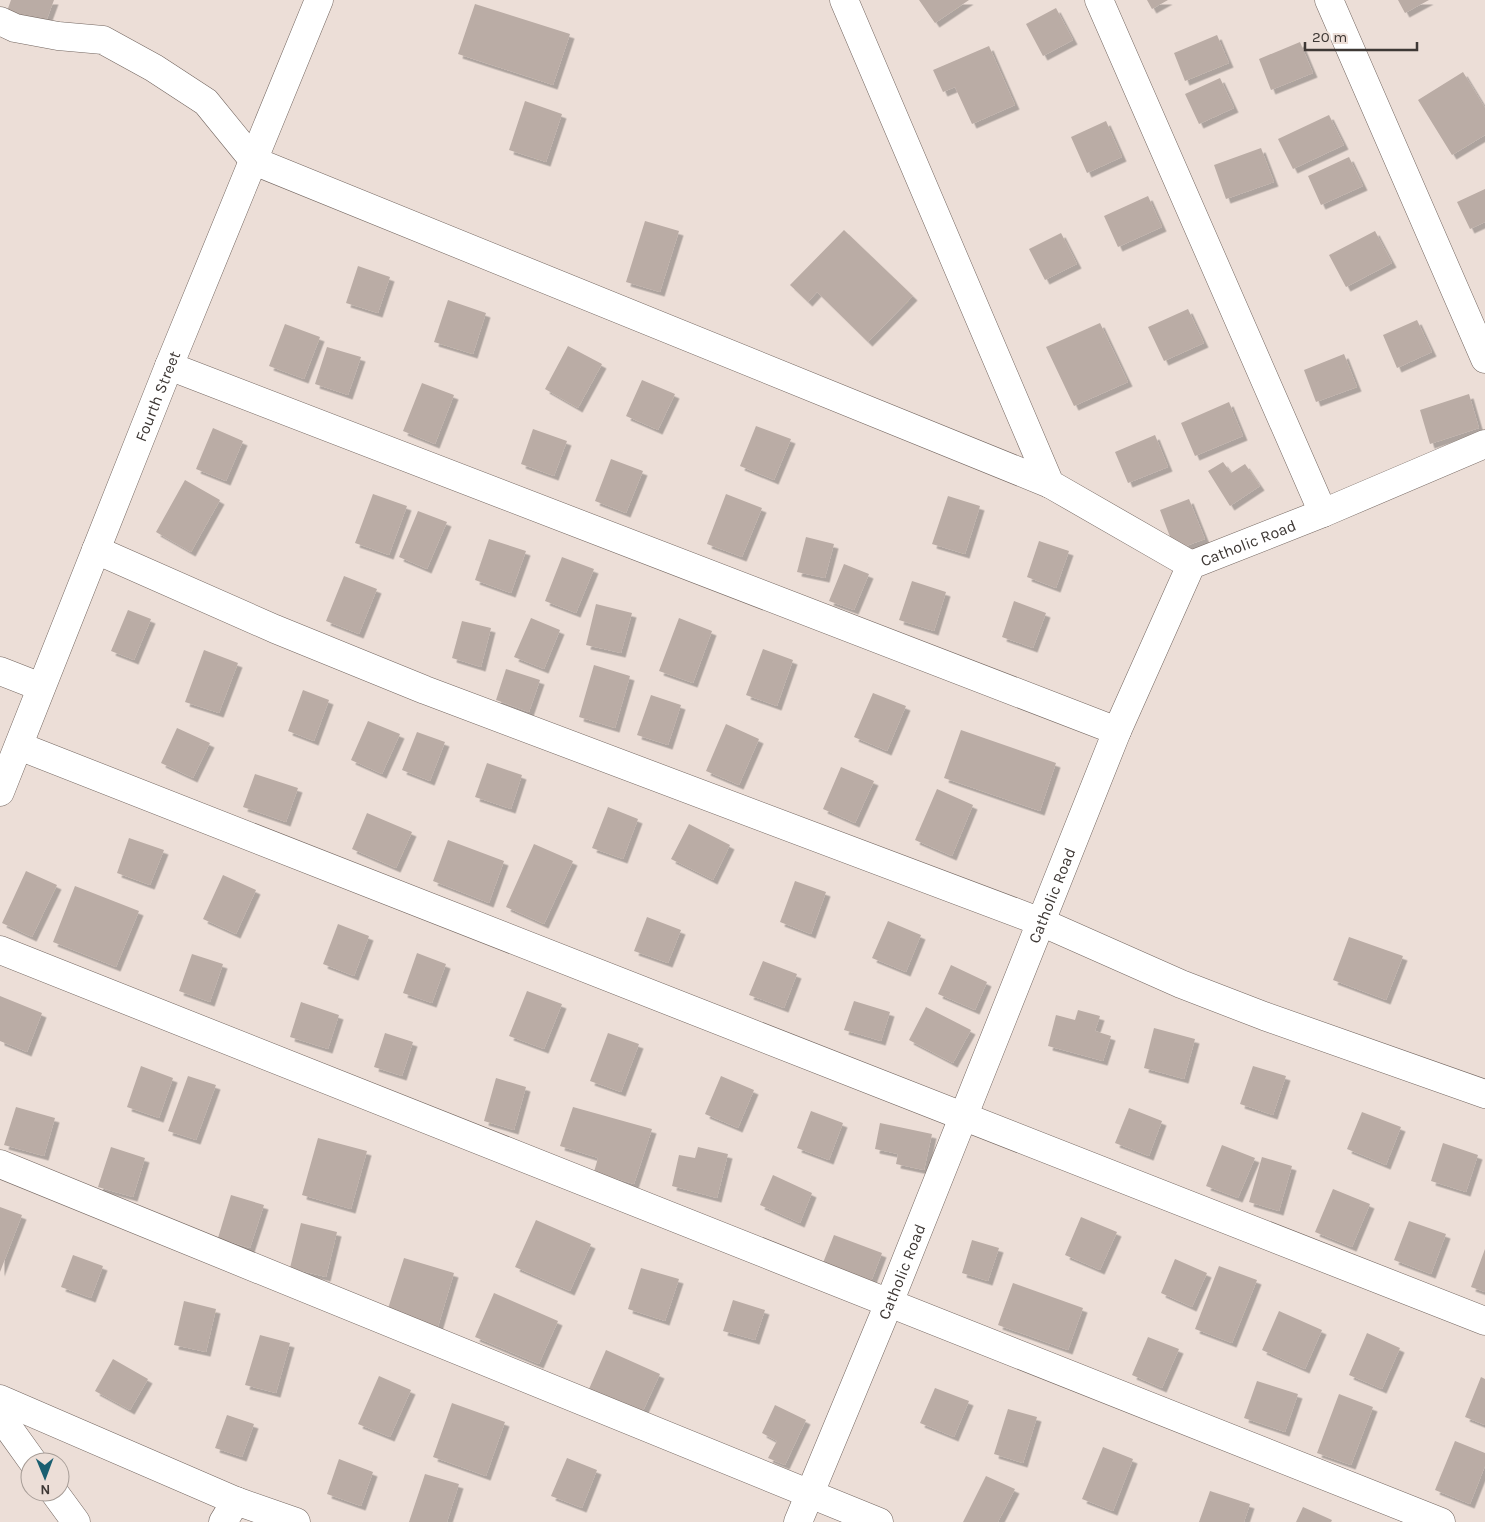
<svg xmlns="http://www.w3.org/2000/svg" width="1485" height="1522" font-family="Karla,sans-serif">
<style>
.building{fill:#baaca5;filter:url(#shadow)}
.lines{fill:none;stroke-linecap:round;stroke-linejoin:round}
.minor-casing{stroke:#72655f;stroke-width:29}
.minor{stroke:#fff;stroke-width:28}
.labels{text-anchor:middle;dominant-baseline:central;stroke-width:4;stroke-linejoin:round;paint-order:stroke}
.street-label{font-size:16px;fill:#3e3835;stroke:#ecded7}
</style>
<defs>
<filter id="shadow"><feDropShadow dx="4.5" dy="4.5" stdDeviation="0" flood-color="#0004"/></filter>
</defs>
<rect width="100%" height="100%" fill="#ecded7"/>
<path class="building" d="M 11,0 L 54,0 L 44,27 L 6,14 Z
M 919,0 L 969,0 L 935,23 Z
M 1147,0 L 1168,0 L 1152,9 Z
M 1398,0 L 1429,0 L 1405,13 Z
M 475,4 L 570,34 L 553,85 L 458,54 Z
M 1056,8 L 1073,40 L 1043,56 L 1026,24 Z
M 1217,35 L 1229,63 L 1185,81 L 1174,53 Z
M 1300,42 L 1313,73 L 1271,90 L 1259,59 Z
M 989,46 L 1015,105 L 972,124 L 955,87 L 943,92 L 933,70 Z
M 1463,72 L 1485,108 L 1485,135 L 1452,155 L 1418,100 Z
M 1220,78 L 1234,108 L 1199,124 L 1185,94 Z
M 525,101 L 562,114 L 546,162 L 509,150 Z
M 1329,115 L 1344,145 L 1293,169 L 1278,139 Z
M 1106,121 L 1122,157 L 1087,173 L 1071,137 Z
M 1261,148 L 1274,182 L 1226,199 L 1214,165 Z
M 1349,157 L 1363,186 L 1321,205 L 1308,176 Z
M 1485,189 L 1485,222 L 1470,229 L 1457,202 Z
M 1148,196 L 1162,227 L 1118,247 L 1104,216 Z
M 645,221 L 679,231 L 660,292 L 626,282 Z
M 844,230 L 913,296 L 868,342 L 817,292 L 808,302 L 790,285 Z
M 1375,231 L 1392,263 L 1346,287 L 1329,255 Z
M 1061,233 L 1077,264 L 1045,280 L 1029,249 Z
M 358,266 L 390,277 L 378,313 L 346,303 Z
M 448,300 L 486,313 L 473,354 L 434,342 Z
M 1188,309 L 1204,343 L 1164,361 L 1148,327 Z
M 1417,320 L 1432,352 L 1397,368 L 1383,335 Z
M 1100,323 L 1128,382 L 1074,406 L 1046,347 Z
M 285,324 L 320,337 L 304,379 L 269,366 Z
M 568,346 L 602,364 L 578,408 L 545,389 Z
M 327,347 L 361,357 L 348,395 L 315,384 Z
M 1344,354 L 1357,387 L 1316,402 L 1304,370 Z
M 642,380 L 675,394 L 658,430 L 626,416 Z
M 422,383 L 454,395 L 435,444 L 403,431 Z
M 1469,394 L 1479,428 L 1430,444 L 1420,410 Z
M 1229,402 L 1243,436 L 1195,456 L 1181,423 Z
M 756,426 L 791,439 L 774,480 L 740,466 Z
M 213,428 L 243,441 L 226,481 L 196,469 Z
M 533,429 L 567,441 L 554,476 L 521,464 Z
M 1155,435 L 1168,467 L 1128,483 L 1115,452 Z
M 611,459 L 643,471 L 626,513 L 595,501 Z
M 1223,462 L 1231,473 L 1245,464 L 1260,486 L 1230,506 L 1208,471 Z
M 185,480 L 220,500 L 191,552 L 156,532 Z
M 373,494 L 407,506 L 389,555 L 355,543 Z
M 726,494 L 762,508 L 742,557 L 707,544 Z
M 948,496 L 980,506 L 965,554 L 932,544 Z
M 1189,499 L 1205,539 L 1175,550 L 1160,510 Z
M 418,511 L 447,522 L 427,569 L 399,557 Z
M 806,537 L 834,544 L 825,578 L 797,572 Z
M 489,539 L 526,551 L 511,593 L 475,580 Z
M 1039,541 L 1069,551 L 1056,588 L 1027,577 Z
M 562,557 L 594,569 L 576,613 L 545,601 Z
M 844,564 L 869,574 L 854,610 L 829,601 Z
M 344,576 L 377,589 L 359,634 L 326,621 Z
M 912,581 L 946,592 L 934,631 L 899,620 Z
M 1014,601 L 1046,613 L 1033,648 L 1002,637 Z
M 596,604 L 632,613 L 621,653 L 586,645 Z
M 128,610 L 151,619 L 134,660 L 111,651 Z
M 531,618 L 560,630 L 544,669 L 514,657 Z
M 679,618 L 712,631 L 693,683 L 659,671 Z
M 462,621 L 491,628 L 481,667 L 452,658 Z
M 763,649 L 793,660 L 777,706 L 746,695 Z
M 204,650 L 238,663 L 219,713 L 185,702 Z
M 594,665 L 630,676 L 615,728 L 579,717 Z
M 506,669 L 540,680 L 529,712 L 496,700 Z
M 303,690 L 329,700 L 314,741 L 288,731 Z
M 873,693 L 906,706 L 887,751 L 854,737 Z
M 651,695 L 681,705 L 668,745 L 637,735 Z
M 368,721 L 400,734 L 382,774 L 351,760 Z
M 726,724 L 759,739 L 739,785 L 706,771 Z
M 177,728 L 210,743 L 193,778 L 161,763 Z
M 961,730 L 1056,763 L 1040,811 L 944,778 Z
M 417,732 L 445,742 L 430,781 L 402,770 Z
M 487,763 L 522,775 L 511,809 L 475,797 Z
M 841,767 L 874,781 L 855,823 L 823,809 Z
M 255,774 L 298,788 L 286,822 L 243,807 Z
M 937,789 L 973,805 L 952,856 L 915,840 Z
M 608,807 L 638,819 L 623,859 L 592,848 Z
M 367,813 L 412,832 L 396,868 L 352,849 Z
M 689,824 L 730,845 L 713,880 L 671,859 Z
M 129,838 L 164,850 L 150,885 L 117,873 Z
M 448,840 L 504,861 L 489,903 L 433,881 Z
M 534,844 L 573,861 L 544,924 L 506,907 Z
M 26,871 L 57,885 L 32,937 L 2,923 Z
M 223,875 L 256,890 L 236,934 L 203,919 Z
M 795,881 L 826,892 L 811,934 L 780,922 Z
M 75,886 L 139,911 L 116,967 L 53,942 Z
M 647,917 L 681,930 L 668,963 L 634,951 Z
M 888,921 L 921,935 L 906,972 L 872,958 Z
M 338,924 L 369,936 L 354,976 L 323,964 Z
M 1349,937 L 1403,956 L 1386,1000 L 1333,980 Z
M 417,953 L 446,964 L 432,1003 L 403,993 Z
M 192,954 L 223,964 L 210,1002 L 179,991 Z
M 763,961 L 797,974 L 784,1008 L 749,995 Z
M 951,965 L 987,982 L 975,1010 L 938,994 Z
M 527,991 L 562,1004 L 544,1049 L 509,1036 Z
M 0,996 L 42,1013 L 27,1052 L 0,1041 Z
M 854,1001 L 890,1012 L 881,1041 L 844,1030 Z
M 301,1002 L 339,1015 L 328,1049 L 290,1037 Z
M 926,1007 L 971,1030 L 953,1063 L 909,1040 Z
M 1078,1010 L 1100,1016 L 1095,1031 L 1111,1036 L 1103,1061 L 1048,1046 L 1056,1015 L 1075,1020 Z
M 1154,1028 L 1195,1039 L 1184,1079 L 1144,1068 Z
M 385,1033 L 413,1042 L 402,1076 L 374,1067 Z
M 608,1033 L 639,1044 L 621,1092 L 590,1081 Z
M 141,1066 L 173,1078 L 159,1118 L 127,1107 Z
M 1253,1066 L 1286,1076 L 1273,1115 L 1240,1104 Z
M 188,1076 L 216,1085 L 196,1140 L 168,1131 Z
M 721,1076 L 754,1090 L 738,1128 L 705,1114 Z
M 496,1078 L 526,1087 L 514,1130 L 484,1121 Z
M 16,1107 L 55,1118 L 44,1156 L 4,1145 Z
M 573,1107 L 652,1129 L 634,1184 L 594,1172 L 598,1158 L 560,1146 Z
M 1129,1108 L 1162,1121 L 1149,1156 L 1115,1143 Z
M 811,1111 L 843,1123 L 829,1160 L 797,1148 Z
M 1362,1112 L 1401,1127 L 1386,1165 L 1347,1149 Z
M 880,1123 L 932,1134 L 924,1170 L 896,1164 L 898,1154 L 875,1149 Z
M 318,1138 L 367,1151 L 351,1209 L 302,1195 Z
M 1443,1143 L 1478,1155 L 1466,1192 L 1431,1181 Z
M 1222,1145 L 1255,1158 L 1238,1198 L 1206,1186 Z
M 111,1147 L 145,1158 L 133,1197 L 98,1187 Z
M 698,1147 L 728,1154 L 717,1198 L 672,1186 L 679,1155 L 695,1158 Z
M 1262,1157 L 1292,1166 L 1279,1211 L 1249,1202 Z
M 773,1175 L 812,1193 L 800,1223 L 760,1205 Z
M 1333,1189 L 1370,1204 L 1352,1247 L 1315,1232 Z
M 231,1195 L 264,1205 L 250,1248 L 218,1238 Z
M 0,1207 L 22,1215 L 0,1272 Z
M 1081,1217 L 1117,1232 L 1100,1270 L 1065,1255 Z
M 536,1220 L 591,1244 L 570,1291 L 515,1267 Z
M 1409,1221 L 1446,1234 L 1431,1274 L 1394,1260 Z
M 301,1223 L 337,1232 L 326,1277 L 290,1268 Z
M 834,1235 L 882,1253 L 869,1287 L 821,1268 Z
M 972,1240 L 999,1248 L 988,1281 L 962,1273 Z
M 1485,1249 L 1485,1292 L 1471,1287 Z
M 73,1255 L 103,1266 L 91,1298 L 61,1287 Z
M 404,1258 L 454,1273 L 437,1330 L 386,1315 Z
M 1175,1259 L 1207,1273 L 1192,1307 L 1161,1293 Z
M 1219,1266 L 1257,1280 L 1232,1343 L 1195,1329 Z
M 641,1268 L 679,1279 L 665,1321 L 628,1309 Z
M 1013,1283 L 1083,1308 L 1068,1350 L 998,1325 Z
M 494,1293 L 558,1321 L 539,1364 L 475,1337 Z
M 733,1300 L 765,1310 L 755,1340 L 723,1331 Z
M 184,1301 L 216,1309 L 206,1352 L 174,1345 Z
M 1279,1311 L 1322,1330 L 1305,1369 L 1262,1350 Z
M 1367,1333 L 1400,1348 L 1382,1389 L 1349,1375 Z
M 260,1335 L 290,1343 L 276,1393 L 245,1385 Z
M 1148,1337 L 1179,1349 L 1162,1388 L 1132,1375 Z
M 606,1350 L 660,1374 L 642,1413 L 589,1389 Z
M 113,1359 L 148,1379 L 130,1410 L 95,1391 Z
M 379,1376 L 411,1390 L 390,1437 L 358,1424 Z
M 1481,1377 L 1485,1379 L 1485,1425 L 1465,1417 Z
M 1257,1381 L 1298,1394 L 1285,1432 L 1244,1418 Z
M 935,1388 L 969,1401 L 954,1437 L 920,1423 Z
M 1339,1394 L 1373,1407 L 1351,1465 L 1317,1453 Z
M 452,1403 L 505,1422 L 486,1476 L 433,1457 Z
M 775,1405 L 806,1420 L 785,1465 L 768,1458 L 777,1441 L 762,1433 Z
M 1008,1409 L 1037,1417 L 1023,1463 L 994,1454 Z
M 227,1415 L 254,1424 L 242,1457 L 215,1448 Z
M 1455,1441 L 1485,1453 L 1485,1466 L 1470,1504 L 1435,1490 Z
M 1103,1447 L 1133,1459 L 1113,1511 L 1082,1499 Z
M 567,1458 L 597,1470 L 582,1508 L 551,1496 Z
M 339,1459 L 373,1472 L 361,1506 L 327,1494 Z
M 425,1474 L 459,1484 L 447,1522 L 409,1522 Z
M 986,1476 L 1015,1489 L 998,1522 L 963,1522 Z
M 1210,1491 L 1250,1504 L 1244,1522 L 1199,1522 Z
M 1303,1507 L 1332,1520 L 1331,1522 L 1296,1522 Z"/>
<g class="lines">
<g class="minor-casing">
<g id="minor">
<path d="M 844,0 L 1050,484 L 1191,565"/>
<path d="M 1099,0 L 1323,513"/>
<path d="M 1329,0 L 1485,359"/>
<path d="M 0,21 L 15,28 L 58,36 L 103,40 L 154,68 L 206,102 L 254,161 L 1050,484"/>
<path d="M 169,366 L 1117,731"/>
<path d="M 96,550 L 275,629 L 425,690 L 1041,922 L 1181,984 L 1264,1016 L 1485,1094"/>
<path d="M 0,671 L 41,687"/>
<path d="M 19,746 L 1485,1321"/>
<path id="s1" d="M 0,792 L 169,366 L 319,0"/>
<path d="M 0,950 L 1441,1522"/>
<path d="M 0,1164 L 879,1522"/>
<path d="M 0,1399 L 236,1501 L 296,1522"/>
<path d="M 0,1416 L 33,1462"/>
<path d="M 54,1492 L 76,1522"/>
<path d="M 223,1522 L 236,1501"/>
<path id="s2" d="M 798,1522 L 889,1303 L 1117,731 L 1191,565 L 1323,513 L 1485,444"/>
</g>
</g>
<use href="#minor" class="minor"/>
</g>
<g class="labels">
<g class="street-label">
<text stroke="none"><textPath href="#s1" startOffset="426">Fourth Street</textPath></text>
<text stroke="none"><textPath href="#s2" startOffset="1096">Catholic Road</textPath></text>
<text stroke="none"><textPath href="#s2" startOffset="676">Catholic Road</textPath></text>
<text stroke="none"><textPath href="#s2" startOffset="271">Catholic Road</textPath></text>
</g>
</g>
<g transform="translate(45 1477) rotate(179)"><circle r="24" fill="#ecded7" stroke="#a69c96"/>
<path d="M0-4L9 19L0 12L-9 19Z" fill="#1a5f71"/>
<text y="-8" font-size="14" font-weight="bold" text-anchor="middle" fill="#3e3835">N</text>
</g>
<path d="M1305 42v8h112v-8" fill="none" stroke="#3e3835" stroke-width="2.5"/>
<text x="1312" y="42" font-size="15" fill="#3e3835" stroke="#ecded7" stroke-width="4" paint-order="stroke">20 m</text>
</svg>
